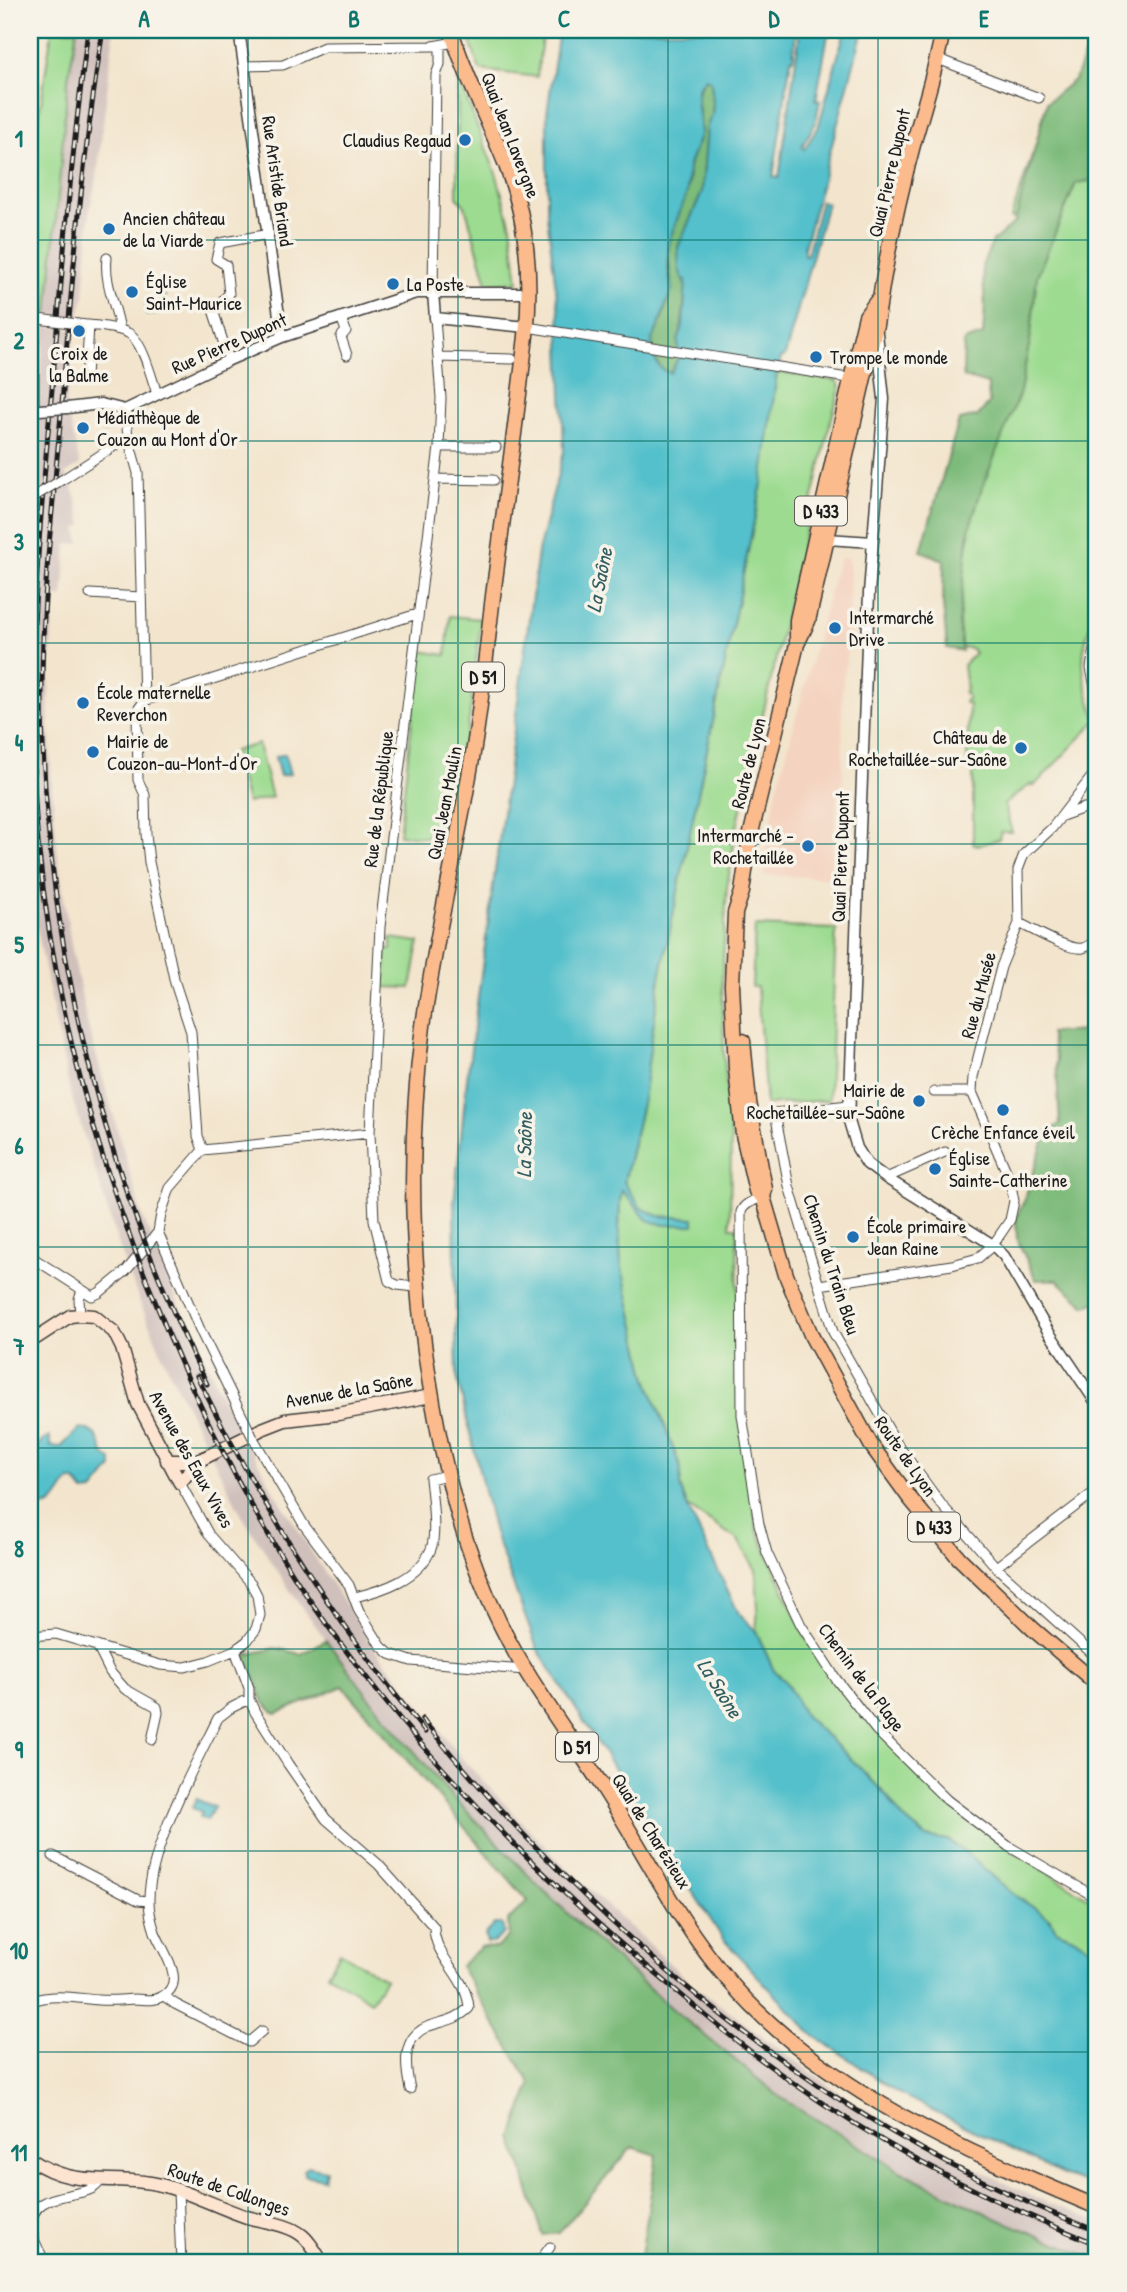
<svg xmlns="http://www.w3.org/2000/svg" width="1127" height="2292" font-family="'Patrick Hand',sans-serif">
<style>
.built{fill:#f4d3c0}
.industrial{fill:#d0c0bc}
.green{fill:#9cdb90;stroke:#5c7c56;stroke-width:2}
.forest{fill:#7dbb7a;stroke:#4c6c4b;stroke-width:2}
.water{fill:#53c0cb;stroke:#386e74;stroke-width:2;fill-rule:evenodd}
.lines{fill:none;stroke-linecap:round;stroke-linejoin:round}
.minor-casing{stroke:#3c3a37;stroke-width:11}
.tertiary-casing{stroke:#3c3a37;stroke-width:13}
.secondary-casing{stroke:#3c3a37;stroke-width:15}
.primary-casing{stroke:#3c3a37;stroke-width:17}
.minor{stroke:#fff;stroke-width:9}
.tertiary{stroke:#fff;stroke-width:10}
.secondary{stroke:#fde4d1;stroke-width:12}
.primary{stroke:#fbbb8c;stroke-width:14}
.rail-casing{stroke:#1c1c1c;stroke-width:5}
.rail{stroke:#f7f3e8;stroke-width:2.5;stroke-dasharray:8;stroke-linecap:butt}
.minor-bridge-casing{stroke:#3c3a37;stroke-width:11;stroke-linecap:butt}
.tertiary-bridge-casing{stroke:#3c3a37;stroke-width:13;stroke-linecap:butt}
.minor-bridge{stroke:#fff;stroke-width:9}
.tertiary-bridge{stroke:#fff;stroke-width:10}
.grid{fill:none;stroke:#0f766e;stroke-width:2;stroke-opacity:0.55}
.poi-dot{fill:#1f6fb2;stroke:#f7f3e8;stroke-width:2.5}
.labels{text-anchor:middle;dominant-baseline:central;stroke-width:7;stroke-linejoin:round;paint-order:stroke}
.shield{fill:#f7f3e8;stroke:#5e5c59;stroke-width:2}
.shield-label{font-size:18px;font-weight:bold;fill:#1c1c1c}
.street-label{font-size:19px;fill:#1c1c1c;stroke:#f7f3e8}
.poi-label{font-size:19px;fill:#1c1c1c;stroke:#f7f3e8;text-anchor:start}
.water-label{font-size:21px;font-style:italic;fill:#325e62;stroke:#f7f3e8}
.neatline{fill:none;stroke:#0f766e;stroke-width:2.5}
.grid-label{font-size:23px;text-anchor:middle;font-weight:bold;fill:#0f766e}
</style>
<rect width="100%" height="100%" fill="#f7f3e8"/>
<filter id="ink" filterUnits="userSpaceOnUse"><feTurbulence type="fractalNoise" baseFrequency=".0143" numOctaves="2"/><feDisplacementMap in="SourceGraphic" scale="14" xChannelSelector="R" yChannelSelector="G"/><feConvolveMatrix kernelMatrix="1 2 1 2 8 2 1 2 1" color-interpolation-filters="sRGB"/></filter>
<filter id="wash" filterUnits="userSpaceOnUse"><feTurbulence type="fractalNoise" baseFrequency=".00686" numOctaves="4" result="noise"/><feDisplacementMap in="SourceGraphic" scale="28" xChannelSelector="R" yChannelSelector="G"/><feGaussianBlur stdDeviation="1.57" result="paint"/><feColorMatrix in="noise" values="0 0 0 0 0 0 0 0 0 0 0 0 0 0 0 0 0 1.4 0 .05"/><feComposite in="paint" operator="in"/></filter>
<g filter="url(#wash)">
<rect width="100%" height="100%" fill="#f3e5cd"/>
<path class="built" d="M 843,557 L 848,559 L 850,572 L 849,640 L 842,690 L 843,792 L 837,794 L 830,878 L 763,875 L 764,858 L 777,789 L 835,571 L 839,560 Z"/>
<path class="industrial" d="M 77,30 L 114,30 L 97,177 L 90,207 L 84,297 L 78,318 L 48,314 L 68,79 Z
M 45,326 L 74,330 L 66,403 L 80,465 L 65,474 L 71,480 L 83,525 L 77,528 L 80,543 L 67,544 L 63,597 L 54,598 L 48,706 L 52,789 L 58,858 L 71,944 L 88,1027 L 142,1215 L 180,1307 L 224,1400 L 273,1489 L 325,1573 L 378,1653 L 465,1762 L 564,1866 L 694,1986 L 849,2100 L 943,2152 L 1036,2198 L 1097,2221 L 1097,2259 L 1000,2220 L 900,2171 L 780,2097 L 676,2012 L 606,1950 L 535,1882 L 451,1795 L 375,1705 L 326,1640 L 291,1592 L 242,1516 L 169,1371 L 140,1303 L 116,1237 L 69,1088 L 30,894 L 30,471 Z"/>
<path class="green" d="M 52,30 L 77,30 L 68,79 L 48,314 L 39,313 L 41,309 L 36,295 L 30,292 L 30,203 L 32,197 L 32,130 L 37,129 Z
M 466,30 L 543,30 L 537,77 L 480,70 Z
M 458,78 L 497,176 L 511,226 L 518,282 L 487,283 L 465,206 L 457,197 Z
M 1097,127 L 1097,613 C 1075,651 1082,682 1097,720 L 1034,786 L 1031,784 L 1004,804 L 1012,832 L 1001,832 L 999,839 L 981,845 L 973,844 L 973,767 L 967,766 L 969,704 L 965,703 L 965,700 L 968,699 L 967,694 L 964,694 L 964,691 L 966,690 L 963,665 L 975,653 L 971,648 L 948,646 L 948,641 L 970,534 L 961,519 L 994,441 L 1018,220 L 1011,218 L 1032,155 Z
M 162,294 L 165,294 L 160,313 L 147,315 L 146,301 L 159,302 Z
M 777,372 L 838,381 L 840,389 L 830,424 L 736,831 L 727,887 L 722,979 L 724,1056 L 731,1136 L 730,1227 L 737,1227 L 739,1403 L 757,1530 L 805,1636 L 911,1768 L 1014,1852 L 1097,1903 L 1097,1953 L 1073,1937 L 1056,1930 L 1049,1918 L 1013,1894 L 964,1851 L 948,1840 L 926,1837 L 903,1818 L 887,1796 L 852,1760 L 805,1717 L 785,1681 L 774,1671 L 756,1631 L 758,1609 L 756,1570 L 738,1540 L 687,1506 L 680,1486 L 681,1469 L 646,1376 L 621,1264 L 619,1231 L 620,1201 L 643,1099 L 660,978 L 762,483 Z
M 97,409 C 105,409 112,410 119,415 L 121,426 L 103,432 Z
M 450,616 L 481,619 L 469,720 L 447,839 L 399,835 L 420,651 L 446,655 Z
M 258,744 L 272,797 L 247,803 L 234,751 Z
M 755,926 L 836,929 L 829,1100 L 766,1105 L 757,987 L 752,987 Z
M 391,938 L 419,942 L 411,988 L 384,987 L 386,949 L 391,949 Z
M 340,1952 L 385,1979 L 371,2001 L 327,1974 Z"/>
<path class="forest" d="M 1092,30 L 1097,30 L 1097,180 L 1076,183 L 1037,276 L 1031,335 L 1020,392 L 981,491 L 969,530 L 959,622 L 962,651 L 947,648 L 943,605 L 944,560 L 921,551 L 959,420 L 978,416 L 989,403 L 988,384 L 963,377 L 964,341 L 983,335 L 985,306 L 982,266 L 993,241 L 1015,222 L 1047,102 L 1075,79 L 1090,42 Z
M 706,78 L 711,82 L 713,103 L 712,115 L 707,126 L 702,192 L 678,247 L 686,287 L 678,359 L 670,373 C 655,369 652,352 652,339 C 660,327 672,292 671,278 C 670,266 667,253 669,240 C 672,223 683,207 687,190 C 690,180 687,169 691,158 C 694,150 699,143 700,134 C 704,111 689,99 706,78 Z
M 1097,1023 L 1097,1302 L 1086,1306 L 1057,1280 L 1036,1280 L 1017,1239 L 1016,1218 L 1024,1201 L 1046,1133 L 1060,1124 L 1056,1059 L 1050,1033 L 1088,1031 Z
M 326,1640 L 375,1705 L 451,1795 L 535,1882 L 606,1950 L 676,2012 L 780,2097 L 900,2171 L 1000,2220 L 1097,2259 L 1097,2262 L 640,2262 L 657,2155 L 632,2147 L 559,2233 L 543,2235 L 512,2137 L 531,2084 L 460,1966 L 481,1947 L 496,1948 L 509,1936 L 508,1920 L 528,1901 L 343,1686 L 276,1714 L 264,1703 L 245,1655 L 275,1648 L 301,1654 Z"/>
<path class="water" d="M 559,30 L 796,30 L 793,59 L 791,59 L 773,177 L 779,178 L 800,31 L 827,30 L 828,35 L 816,100 L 820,101 L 815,124 L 802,146 L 804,149 L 818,128 L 845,30 L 863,30 L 804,248 L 804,255 L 807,255 L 821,201 L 827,203 L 785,356 L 781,358 L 777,372 L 762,483 L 660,978 L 643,1099 L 624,1182 L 641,1208 L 659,1216 L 694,1218 L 694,1225 L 664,1225 L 647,1220 L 622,1190 L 620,1201 L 619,1231 L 621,1264 L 646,1376 L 681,1469 L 680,1486 L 687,1506 L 739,1614 L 756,1631 L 774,1671 L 785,1681 L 805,1716 L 852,1760 L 887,1796 L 903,1818 L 926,1837 L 947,1840 L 964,1851 L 1013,1894 L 1049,1918 L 1056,1930 L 1073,1937 L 1097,1953 L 1097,2187 L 1063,2175 L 898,2093 L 811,2033 L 723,1939 L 537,1648 L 494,1533 L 457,1377 L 454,1203 L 467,1079 L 538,552 L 564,451 L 559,313 L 547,215 L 547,114 ZM 706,78 L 711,82 L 713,103 L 712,115 L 707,126 L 702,192 L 678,247 L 679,269 L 682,278 L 686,280 L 683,324 L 678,341 L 678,359 L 670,373 C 655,369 652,352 652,339 C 662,324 664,305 672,290 L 668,269 L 669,241 L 687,193 L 688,168 L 701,133 L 697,97 L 699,86 Z
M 285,754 L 290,774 L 280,776 L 275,757 Z
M 80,1428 C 108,1433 94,1453 112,1460 L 112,1468 L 93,1491 L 84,1492 L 75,1481 L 70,1480 C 60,1490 56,1510 39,1506 C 27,1487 24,1446 50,1437 L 50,1446 L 61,1447 Z
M 196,1799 L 214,1807 L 207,1820 L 200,1817 L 202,1812 L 192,1808 Z
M 495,1924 L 502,1924 L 504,1933 L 493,1943 L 487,1943 L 485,1935 Z
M 307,2166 L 326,2170 L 324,2179 L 305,2175 L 303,2170 Z"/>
</g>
<g filter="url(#ink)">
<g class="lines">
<g class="minor-casing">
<path id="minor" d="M 938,59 L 1039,98
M 244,66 L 283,65 L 324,47 L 433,46 L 455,42
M 107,258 C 104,283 116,305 120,330
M 433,292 L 436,75 L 440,64 L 440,45
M 341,317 L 346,331 L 341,337 L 347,355
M 34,318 L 34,411
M 78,324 C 93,326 114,326 128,333 C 142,339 152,379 157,394
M 527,327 L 854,379
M 439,357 L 512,359
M 229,360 L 213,310 L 229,294 L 226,265 L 216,259 L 220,243 L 269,234
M 86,378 L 89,325
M 125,410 L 128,437 L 138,473 L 144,701
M 439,447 L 496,447
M 65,478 L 128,437
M 436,479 L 493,480
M 90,594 L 141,597
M 1097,632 L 1091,668 L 1097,697
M 144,701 L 137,711 L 138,780 L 145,795 L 146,834 L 149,862 L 175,983 L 191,1032 L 198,1136 L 203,1150
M 144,701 L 417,614
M 1062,816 L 1084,808 L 1097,807
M 1019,923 C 1034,930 1069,951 1083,948 C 1090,946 1093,942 1097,938
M 934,1092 L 972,1092
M 849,1105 L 775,1113 L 789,1186 L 833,1332 L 897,1444 L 941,1504 L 996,1567 L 1097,1658
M 886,1178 L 945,1152
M 763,1197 C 755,1200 744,1203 741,1212 L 742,1415 L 759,1524 L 767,1553 L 801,1625 L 836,1679 L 876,1730 L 947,1800 L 1008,1846 L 1097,1898
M 158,1232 L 201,1332 L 248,1428
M 30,1256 L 92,1296
M 819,1285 L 952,1265 L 978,1258 L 993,1245 L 1010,1220 L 1014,1201 L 1010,1180 L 972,1092 L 973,1077 L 1001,967 L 1019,923 L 1018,870 L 1024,854 L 1052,828 L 1097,770
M 416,1287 L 397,1285 L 389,1281 L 374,1220 L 370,1133 L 380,927 L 439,447 L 441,398 L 435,318
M 92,1296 L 99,1293 L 126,1271 L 158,1232 L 161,1214 L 170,1188 L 203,1150 L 370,1133
M 80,1315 L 79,1299 L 82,1290
M 253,1438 L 304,1525 L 349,1585 L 359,1611 L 381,1646 L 390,1654 L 411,1661 L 525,1670
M 996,1567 L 1097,1490
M 355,1597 C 383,1590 419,1579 431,1549 C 437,1534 432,1496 430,1479 L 447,1475
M 30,1636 L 56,1634 L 160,1665 L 185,1667 L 208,1661 L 235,1650 L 247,1641 L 256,1629 L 260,1615 L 257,1595 L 251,1583 L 209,1535 L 180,1483
M 97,1646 L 110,1672 L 125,1689 L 157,1707 L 158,1713 L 152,1740
M 235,1650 L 249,1688 L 249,1699 L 255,1712 L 288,1764 L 326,1819 L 378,1864 L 434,1927 C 434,1958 467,1976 469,2008 C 457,2020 444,2021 429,2026 C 401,2037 405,2066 410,2089
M 53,1856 L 138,1900 L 149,1901
M 164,1996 L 175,2004 L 249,2042 L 262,2031
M 30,2002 C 51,1993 76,1998 98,2000 C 110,2001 123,2000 135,1999 C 144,1999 153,2002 161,1997 C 189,1983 162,1951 155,1932 C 152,1923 149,1911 149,1901 C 148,1850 195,1765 218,1718 L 231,1708 L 249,1699
M 178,2191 L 181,2262
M 45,2262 C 40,2252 33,2241 32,2231 C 27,2194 67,2198 89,2190 C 95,2188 98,2184 102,2179
M 539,2262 L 550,2247"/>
</g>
<g class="tertiary-casing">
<path id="tertiary" d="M 239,30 L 282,337
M 433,292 L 435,318 L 527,327
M 877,333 L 884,399 L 869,593 L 849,1121 L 857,1148 L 867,1164 L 886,1178 L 993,1245 L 1004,1256 L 1048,1331 L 1097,1404
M 67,408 L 101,404 L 125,410 L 229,360 L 282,337 L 416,293 L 529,293
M 827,539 L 873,542"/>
</g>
<g class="secondary-casing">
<path id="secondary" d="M 30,1342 L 70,1316 L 80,1315 L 94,1316 L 114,1332 L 122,1348 L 138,1404 L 180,1483 L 198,1461
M 167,1461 L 198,1461 L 262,1429 L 285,1420 L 338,1414 L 431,1396
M 30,2159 C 69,2186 100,2177 144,2182 C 180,2186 213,2206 247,2217 C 264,2222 289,2224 303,2236 C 311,2243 316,2253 322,2262"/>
</g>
<g class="primary-casing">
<path id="primary" d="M 451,30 C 465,76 488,120 506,165 C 527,219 532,279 526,336 C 516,423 504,509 493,596 C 487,646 482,697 474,747 C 459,840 436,932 423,1026 C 409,1134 410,1243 425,1351 C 434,1416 446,1480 467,1543 C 482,1587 502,1632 526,1671 C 551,1712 579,1750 604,1789 C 645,1853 679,1924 729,1981 C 822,2090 968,2153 1097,2207
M 797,641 L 797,620 L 857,353 L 866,316 L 877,301
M 743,1041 L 749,1102 L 765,1189 L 763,1197 L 786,1275 L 812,1337 L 871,1445 L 908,1496 L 959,1558 L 1033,1629 L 1097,1684
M 763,1197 L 756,1191 L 743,1135 L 736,1069 L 732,985 L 735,913 L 742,892 L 750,837 L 797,644 L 808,621 L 876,325 C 884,267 898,201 913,145 C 924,106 936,69 943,30"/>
</g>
<use href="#minor" class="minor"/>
<use href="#tertiary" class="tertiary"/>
<use href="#secondary" class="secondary"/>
<use href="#primary" class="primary"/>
<g class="rail-casing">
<path id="rail" d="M 88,30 C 72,149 62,269 52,389 C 38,540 24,690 38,842 C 53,1001 96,1158 157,1306 C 199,1410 248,1509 311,1602 C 407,1741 526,1865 655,1973 C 690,2002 723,2031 759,2058 C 862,2136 977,2197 1097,2244
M 103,30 C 83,153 72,278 62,403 C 54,497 42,592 42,687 C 41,928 100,1168 207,1384
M 197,1376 C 259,1503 336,1623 425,1732
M 422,1719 C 601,1938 831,2130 1097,2231"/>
</g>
<use href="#rail" class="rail"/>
<g class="minor-bridge-casing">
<path id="minor-bridge" d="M 38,319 L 78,324
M 30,499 L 65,478
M 248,1428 L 253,1438"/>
</g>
<g class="tertiary-bridge-casing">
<path id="tertiary-bridge" d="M 39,410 L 67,408"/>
</g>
<use href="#minor-bridge" class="minor-bridge"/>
<use href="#tertiary-bridge" class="tertiary-bridge"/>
</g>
</g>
<path class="grid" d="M 248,30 L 248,2262M 458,30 L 458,2262M 668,30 L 668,2262M 878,30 L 878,2262M 30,240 L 1097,240M 30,441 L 1097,441M 30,643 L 1097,643M 30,844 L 1097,844M 30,1045 L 1097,1045M 30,1247 L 1097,1247M 30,1448 L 1097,1448M 30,1649 L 1097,1649M 30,1851 L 1097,1851M 30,2052 L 1097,2052"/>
<g class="poi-dot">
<circle cx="465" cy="140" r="7"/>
<circle cx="109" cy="229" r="7"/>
<circle cx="393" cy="284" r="7"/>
<circle cx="132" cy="292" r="7"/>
<circle cx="79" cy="331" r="7"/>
<circle cx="816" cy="357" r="7"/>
<circle cx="83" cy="428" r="7"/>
<circle cx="835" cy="628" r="7"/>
<circle cx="83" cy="703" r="7"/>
<circle cx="1021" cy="748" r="7"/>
<circle cx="93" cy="752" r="7"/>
<circle cx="808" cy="846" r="7"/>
<circle cx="919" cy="1101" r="7"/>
<circle cx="1003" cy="1110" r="7"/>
<circle cx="935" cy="1169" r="7"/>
<circle cx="853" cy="1237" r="7"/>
</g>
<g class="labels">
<g class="shield">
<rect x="795" y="496.5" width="52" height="29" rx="5"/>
<rect x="462" y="662.5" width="42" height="29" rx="5"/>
<rect x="908" y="1512.5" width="52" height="29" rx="5"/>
<rect x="556" y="1732.5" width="42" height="29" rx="5"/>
</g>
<g class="shield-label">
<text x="821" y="511">D 433</text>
<text x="483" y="677">D 51</text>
<text x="934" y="1527">D 433</text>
<text x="577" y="1747">D 51</text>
</g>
<g class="street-label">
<text transform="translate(511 135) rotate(69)">Quai Jean Lavergne</text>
<text transform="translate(889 173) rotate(-77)">Quai Pierre Dupont</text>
<text transform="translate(278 181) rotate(82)">Rue Aristide Briand</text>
<text transform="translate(229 343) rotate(-24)">Rue Pierre Dupont</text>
<text transform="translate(748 763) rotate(-76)">Route de Lyon</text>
<text transform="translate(378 799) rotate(-83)">Rue de la République</text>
<text transform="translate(444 803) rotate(-79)">Quai Jean Moulin</text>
<text transform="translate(840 857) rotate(-88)">Quai Pierre Dupont</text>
<text transform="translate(978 995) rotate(-75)">Rue du Musée</text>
<text transform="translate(832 1264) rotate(72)">Chemin du Train Bleu</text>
<text transform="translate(349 1390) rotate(-10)">Avenue de la Saône</text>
<text transform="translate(906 1456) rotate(55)">Route de Lyon</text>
<text transform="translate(192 1459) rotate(61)">Avenue des Eaux Vives</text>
<text transform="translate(862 1677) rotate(53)">Chemin de la Plage</text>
<text transform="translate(652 1831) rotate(58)">Quai de Charézieux</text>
<text transform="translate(229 2189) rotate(19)">Route de Collonges</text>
</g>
<g class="poi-label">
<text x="451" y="140" text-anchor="end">Claudius Regaud</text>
<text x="123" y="218">Ancien château<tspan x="123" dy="22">de la Viarde</tspan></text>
<text x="146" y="281">Église<tspan x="146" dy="22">Saint-Maurice</tspan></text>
<text x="407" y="284">La Poste</text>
<text x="79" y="353" text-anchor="middle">Croix de<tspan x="79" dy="22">la Balme</tspan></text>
<text x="830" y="357">Trompe le monde</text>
<text x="97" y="417">Médiathèque de<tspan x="97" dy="22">Couzon au Mont d'Or</tspan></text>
<text x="849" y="617">Intermarché<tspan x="849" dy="22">Drive</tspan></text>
<text x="97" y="692">École maternelle<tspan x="97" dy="22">Reverchon</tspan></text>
<text x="1007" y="737" text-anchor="end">Château de<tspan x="1007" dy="22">Rochetaillée-sur-Saône</tspan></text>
<text x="107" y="741">Mairie de<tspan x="107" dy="22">Couzon-au-Mont-d'Or</tspan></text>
<text x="794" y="835" text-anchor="end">Intermarché -<tspan x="794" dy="22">Rochetaillée</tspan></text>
<text x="905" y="1090" text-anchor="end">Mairie de<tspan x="905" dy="22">Rochetaillée-sur-Saône</tspan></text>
<text x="1003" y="1132" text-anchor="middle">Crèche Enfance éveil</text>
<text x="949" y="1158">Église<tspan x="949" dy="22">Sainte-Catherine</tspan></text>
<text x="867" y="1226">École primaire<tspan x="867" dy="22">Jean Raine</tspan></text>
</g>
<g class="water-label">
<text transform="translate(599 580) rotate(-79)">La Saône</text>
<text transform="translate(524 1145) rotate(-89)">La Saône</text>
<text transform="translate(720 1688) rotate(58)">La Saône</text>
</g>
</g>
<rect width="1127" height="2292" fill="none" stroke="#f7f3e8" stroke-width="77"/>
<rect x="38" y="38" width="1050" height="2216" class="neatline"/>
<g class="grid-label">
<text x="144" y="27">A</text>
<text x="354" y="27">B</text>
<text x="564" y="27">C</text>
<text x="774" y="27">D</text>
<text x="984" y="27">E</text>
<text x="19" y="147">1</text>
<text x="19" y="349">2</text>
<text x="19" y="550">3</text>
<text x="19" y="751">4</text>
<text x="19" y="953">5</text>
<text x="19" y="1154">6</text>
<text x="19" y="1355">7</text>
<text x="19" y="1557">8</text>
<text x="19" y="1758">9</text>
<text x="19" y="1959">10</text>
<text x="19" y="2161">11</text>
</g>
</svg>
